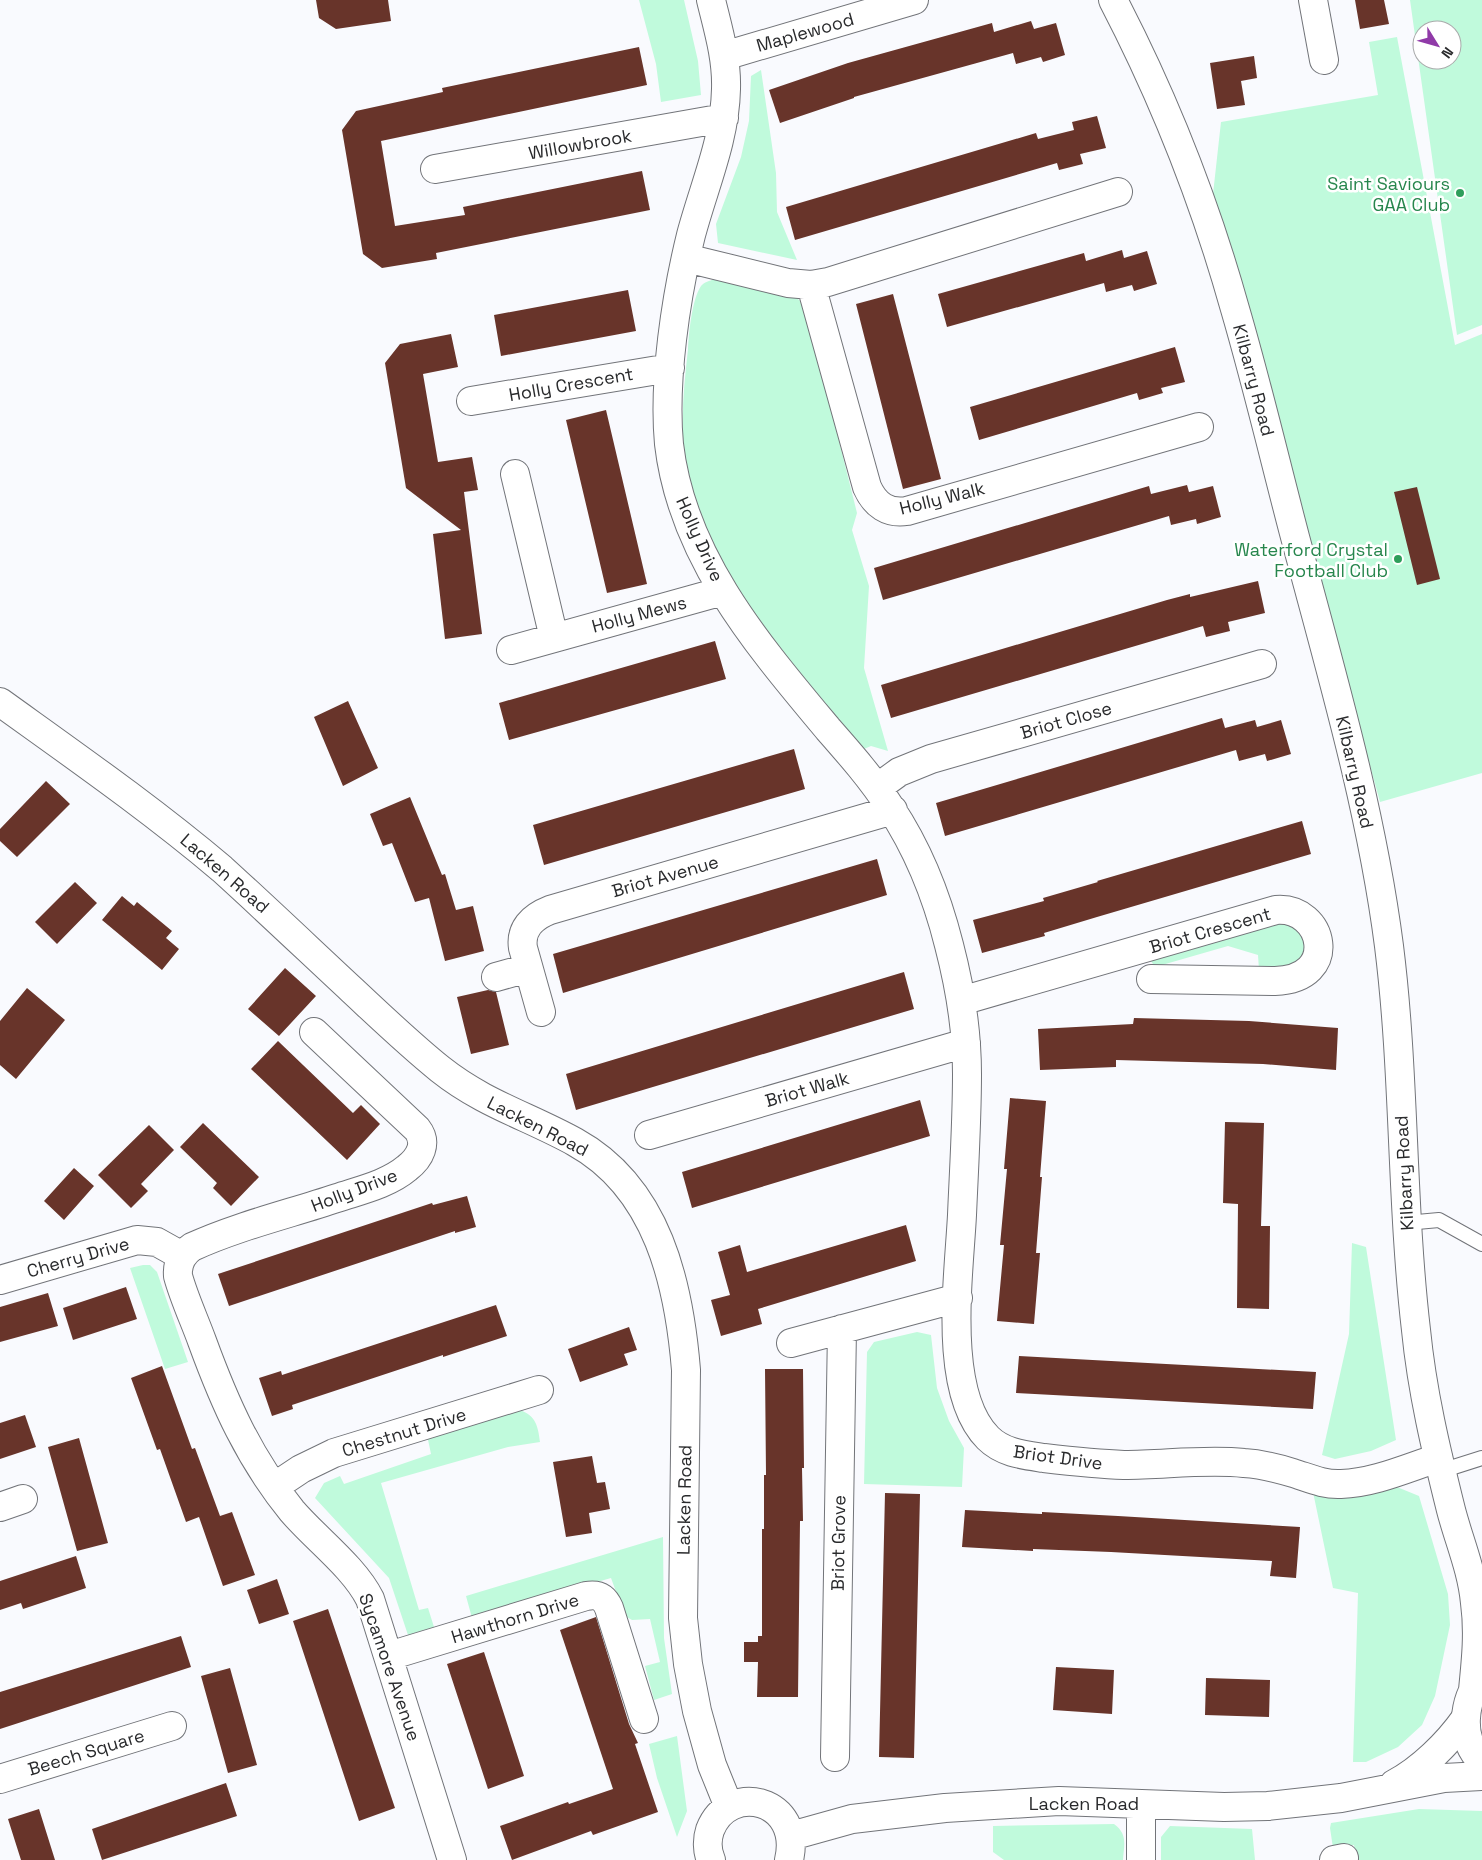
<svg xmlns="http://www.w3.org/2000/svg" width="1482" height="1860" font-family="'Space Grotesk',sans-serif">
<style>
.green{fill:#c0fadc;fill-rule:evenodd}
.building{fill:#68342a}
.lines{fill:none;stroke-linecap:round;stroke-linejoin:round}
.lane-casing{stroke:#727479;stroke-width:16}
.street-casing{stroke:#727479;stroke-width:30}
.secondary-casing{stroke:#727479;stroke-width:30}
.lane{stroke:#fff;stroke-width:14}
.street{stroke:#fff;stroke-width:28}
.secondary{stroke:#fff;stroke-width:28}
.leisure-dot{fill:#2e9e5b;stroke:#fff;stroke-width:2}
.labels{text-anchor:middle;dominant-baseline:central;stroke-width:5;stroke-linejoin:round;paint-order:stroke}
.street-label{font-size:18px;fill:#292a2c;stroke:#fff}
.leisure-label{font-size:18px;fill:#27864d;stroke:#fff;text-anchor:end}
</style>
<rect width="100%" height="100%" fill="#f9fafe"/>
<path class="green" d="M 639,0 L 684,0 L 698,61 L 701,95 L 661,102 L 656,64 Z
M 1410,0 L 1482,0 L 1482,325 L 1457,335 ZM 1422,30 L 1452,30 L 1452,60 L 1422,60 Z
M 1397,37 L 1455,345 L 1482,334 L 1482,773 L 1380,802 L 1213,194 L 1221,122 L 1378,95 L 1369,42 Z
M 761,70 L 776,173 L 777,212 L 797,260 L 718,243 L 716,224 L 741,157 L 749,121 L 751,76 Z
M 714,279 L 794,296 L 803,303 L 807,313 L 857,513 L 852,530 L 869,586 L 864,668 L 888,751 L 871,746 L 864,749 C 795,666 703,568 685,459 C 680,423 684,385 688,349 C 689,332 692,299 701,286 C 704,282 710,281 714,279 Z
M 1285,921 L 1305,936 L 1308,950 L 1290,970 L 1259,970 L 1258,955 L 1228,946 L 1155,967 L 1151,961 L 1155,956 Z
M 1352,1243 L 1366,1247 L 1396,1440 L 1371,1451 L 1335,1459 L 1322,1455 L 1349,1334 Z
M 143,1265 L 150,1265 L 157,1272 L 188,1362 L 165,1369 L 130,1268 Z
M 917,1332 L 931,1335 L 937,1388 L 949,1421 L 964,1448 L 962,1487 L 864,1484 L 867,1352 L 874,1342 Z
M 520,1410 C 536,1416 538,1426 540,1442 L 508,1447 L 381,1483 L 419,1610 L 428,1608 L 434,1627 L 408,1635 L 389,1578 L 315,1498 L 324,1483 L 340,1476 L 344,1484 L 431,1454 L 427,1435 Z
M 1397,1487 L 1419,1496 L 1448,1594 L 1450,1625 L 1435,1696 L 1422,1725 L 1398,1747 L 1366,1762 L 1353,1762 L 1358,1593 L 1333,1588 L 1313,1492 L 1368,1495 Z
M 663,1537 L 664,1638 L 672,1694 L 654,1700 L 645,1666 L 660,1662 L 650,1619 L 632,1620 L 625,1616 L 611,1578 L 472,1618 L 466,1596 Z
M 677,1736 L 687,1811 L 677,1837 L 657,1778 L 649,1744 Z
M 1419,1809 L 1482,1811 L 1482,1860 L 1356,1860 L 1354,1845 L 1333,1848 L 1330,1828 L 1331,1823 Z
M 1114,1824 C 1128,1834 1124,1845 1123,1860 L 1004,1860 L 993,1852 L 993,1826 Z
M 1170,1826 L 1252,1829 L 1255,1860 L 1161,1860 L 1161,1837 Z"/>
<path class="building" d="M 316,0 L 388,0 L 391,21 L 336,29 L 319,18 Z
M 1355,0 L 1384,0 L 1389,24 L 1360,29 Z
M 1031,21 L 1034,29 L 1056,23 L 1065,55 L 1043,62 L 1041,57 L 1016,64 L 1013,53 L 854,97 L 854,98 L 780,123 L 769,90 L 848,63 L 992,23 L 994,32 Z
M 639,47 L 647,85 L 381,141 L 395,226 L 465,215 L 463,207 L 642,171 L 650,210 L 436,253 L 437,259 L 382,268 L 363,254 L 342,130 L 356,111 L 443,92 L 442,88 Z
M 1254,56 L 1257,78 L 1241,81 L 1245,105 L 1217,109 L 1210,63 Z
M 1097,116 L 1106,148 L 1080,154 L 1083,164 L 1059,170 L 1057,163 L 795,240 L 786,207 L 1036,133 L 1038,139 L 1074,130 L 1072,122 Z
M 1122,250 L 1124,258 L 1147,251 L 1157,284 L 1134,291 L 1132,285 L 1106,292 L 1104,283 L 947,327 L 938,294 L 1084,253 L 1086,261 Z
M 628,290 L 636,331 L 501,356 L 494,315 Z
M 893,294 L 941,479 L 903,489 L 856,304 Z
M 451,334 L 458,367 L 423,374 L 438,462 L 472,457 L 478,490 L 464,492 L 482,634 L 445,639 L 433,534 L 461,530 L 406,488 L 385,363 L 400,344 Z
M 1175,347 L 1185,382 L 1161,388 L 1163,393 L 1139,400 L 1137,393 L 979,440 L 970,407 Z
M 606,410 L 647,584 L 607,593 L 566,420 Z
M 1187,485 L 1189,492 L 1213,486 L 1221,517 L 1197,524 L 1196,519 L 1171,525 L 1169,516 L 883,600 L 874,568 L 1149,486 L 1151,494 Z
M 1417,487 L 1440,579 L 1417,585 L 1394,492 Z
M 1258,581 L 1265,613 L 1228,622 L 1230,631 L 1206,637 L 1203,626 L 891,718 L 881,685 L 1167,600 L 1190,594 L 1190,597 Z
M 715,641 L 726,679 L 509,740 L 499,703 Z
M 348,701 L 378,768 L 343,786 L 314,717 Z
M 1222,718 L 1225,728 L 1255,720 L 1257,727 L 1281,720 L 1291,754 L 1267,761 L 1265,754 L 1239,761 L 1236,750 L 945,836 L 936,803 Z
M 794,749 L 805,789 L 544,865 L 533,825 Z
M 46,781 L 70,804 L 17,857 L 0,841 L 0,829 Z
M 410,797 L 442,875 L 445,874 L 456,910 L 473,906 L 484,951 L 445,961 L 429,898 L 415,902 L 392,843 L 383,846 L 370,814 Z
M 1302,821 L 1311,854 L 1097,917 L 1044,933 L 1045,936 L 982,953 L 973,920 L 1044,901 L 1043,898 L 1098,882 L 1097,881 Z
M 877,859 L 887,895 L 563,993 L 553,954 Z
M 75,882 L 97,903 L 57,944 L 35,922 Z
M 122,896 L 134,906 L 137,902 L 172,931 L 166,938 L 179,949 L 162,970 L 102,920 Z
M 285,968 L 316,996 L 279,1036 L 248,1009 Z
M 904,972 L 914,1009 L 576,1110 L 566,1074 Z
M 27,988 L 65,1020 L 16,1079 L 0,1065 L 0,1021 Z
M 488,990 L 496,992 L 509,1045 L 471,1054 L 457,997 Z
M 1134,1018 L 1249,1021 L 1338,1028 L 1336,1070 L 1263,1064 L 1116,1060 L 1116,1067 L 1040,1070 L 1038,1029 L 1133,1024 Z
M 278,1041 L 353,1113 L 361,1105 L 380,1124 L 347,1160 L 251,1069 Z
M 1010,1098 L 1046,1101 L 1040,1177 L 1042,1177 L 1036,1253 L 1040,1253 L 1034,1324 L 997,1321 L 1004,1245 L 1000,1245 L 1007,1169 L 1004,1169 Z
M 920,1100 L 930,1136 L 692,1208 L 682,1172 Z
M 1225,1122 L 1264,1123 L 1261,1226 L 1270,1226 L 1269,1309 L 1237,1308 L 1238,1204 L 1223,1203 Z
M 203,1123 L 259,1177 L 231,1206 L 213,1188 L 217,1183 L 180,1147 Z
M 149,1125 L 174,1150 L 141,1184 L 148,1191 L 131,1208 L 98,1175 Z
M 74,1168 L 94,1186 L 64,1220 L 44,1201 Z
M 467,1196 L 476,1227 L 455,1233 L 455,1231 L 229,1306 L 218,1274 L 432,1203 L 433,1205 Z
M 906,1225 L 916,1261 L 758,1309 L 762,1324 L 721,1336 L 711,1300 L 730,1295 L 718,1252 L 740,1245 L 747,1272 Z
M 126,1287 L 137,1319 L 73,1340 L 63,1308 Z
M 48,1293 L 58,1326 L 0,1342 L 0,1307 Z
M 496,1305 L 507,1336 L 443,1357 L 443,1355 L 292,1405 L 293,1409 L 272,1416 L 259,1378 L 281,1371 L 282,1375 Z
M 629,1327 L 637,1350 L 624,1354 L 628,1365 L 580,1382 L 568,1349 Z
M 1019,1356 L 1316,1372 L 1313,1409 L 1016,1393 Z
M 162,1366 L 192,1449 L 195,1448 L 220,1516 L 232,1512 L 255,1575 L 223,1586 L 199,1517 L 186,1522 L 160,1449 L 157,1450 L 131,1378 Z
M 765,1369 L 803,1369 L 804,1468 L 802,1468 L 803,1521 L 800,1521 L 798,1697 L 757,1697 L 758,1662 L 744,1662 L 744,1642 L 758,1642 L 758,1636 L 762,1636 L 762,1529 L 764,1529 L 764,1475 L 766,1475 Z
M 25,1415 L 36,1447 L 0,1459 L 0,1423 Z
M 79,1438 L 108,1543 L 77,1551 L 48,1447 Z
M 592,1456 L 597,1483 L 605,1482 L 610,1509 L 589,1513 L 592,1533 L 566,1537 L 553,1462 Z
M 885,1493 L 920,1494 L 914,1758 L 879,1757 Z
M 965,1510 L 1042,1514 L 1042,1512 L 1118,1516 L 1300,1527 L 1296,1578 L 1270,1576 L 1272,1561 L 1111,1552 L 1033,1549 L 1033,1551 L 962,1547 Z
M 76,1556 L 86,1588 L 23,1609 L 21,1603 L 0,1610 L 0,1581 Z
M 277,1579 L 289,1614 L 259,1624 L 247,1590 Z
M 328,1609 L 395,1808 L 359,1821 L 293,1621 Z
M 596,1617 L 629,1724 L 638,1743 L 635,1744 L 658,1812 L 593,1835 L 591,1831 L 512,1860 L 500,1826 L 568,1802 L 569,1804 L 613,1789 L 560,1630 Z
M 181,1636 L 191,1667 L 0,1729 L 0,1692 Z
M 484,1652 L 524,1776 L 488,1789 L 447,1664 Z
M 1056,1667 L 1114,1670 L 1112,1714 L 1053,1710 Z
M 230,1668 L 257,1765 L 228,1773 L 201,1676 Z
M 1206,1678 L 1270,1680 L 1269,1717 L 1205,1715 Z
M 226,1783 L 237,1816 L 102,1860 L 92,1829 Z
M 39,1809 L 55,1860 L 21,1860 L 8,1819 Z"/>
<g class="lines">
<g class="lane-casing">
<path id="lane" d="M 1406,1223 L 1439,1220 L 1482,1244
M 1441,1471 L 1482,1458"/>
</g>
<g class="street-casing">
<path id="street" d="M 711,0 C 718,29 727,58 726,89 C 725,140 704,186 691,235 C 676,296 663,381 669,444 C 682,557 758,645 828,729 C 850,754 872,779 890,807 C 918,849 937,897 949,945 C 960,987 967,1030 967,1074 C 967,1121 964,1168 962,1215 C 959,1275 942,1392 988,1438 C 1003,1453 1024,1455 1044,1458 C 1070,1461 1097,1464 1124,1465 C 1164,1465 1204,1459 1244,1463 C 1261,1464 1277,1468 1293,1473 C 1309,1478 1324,1485 1341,1484 C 1374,1483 1407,1468 1438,1458
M 1313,0 L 1324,60
M 724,56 L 914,0
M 435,169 L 724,118
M 686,258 L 788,283 L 811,285 L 867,487 C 875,505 888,514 907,511 L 1199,427
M 811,285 L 828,282 L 1118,192
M 471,401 L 670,368
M 515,474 L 554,638
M 511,650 L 723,591
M 0,702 C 75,756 151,809 222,869 C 266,909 309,950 352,990 C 381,1017 409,1044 440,1069 C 484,1104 528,1116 575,1142 C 658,1188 679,1284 686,1370 L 683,1618 L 688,1664 L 697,1711 L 712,1765 L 729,1807
M 877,788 L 899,772 L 931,759 L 1262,664
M 496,977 L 528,968
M 961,1001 L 1276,910 C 1324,906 1341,979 1275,981 L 1151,979
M 541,1012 L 523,948 C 520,929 532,917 550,910 L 893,810
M 314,1032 L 417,1129 C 428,1143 420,1158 407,1168 C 388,1184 361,1190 337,1198 C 289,1214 238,1226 192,1247 C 182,1254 177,1264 178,1276 C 184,1298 194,1319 202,1341 C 225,1404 249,1458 292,1511 C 316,1539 354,1567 370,1599 L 452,1860
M 649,1135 L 966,1043
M 0,1280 L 137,1240 L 157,1242 L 182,1256
M 791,1343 L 958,1298
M 274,1487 L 301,1469 L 334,1453 L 539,1390
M 0,1507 L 23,1499
M 389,1656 L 586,1596 C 597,1594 604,1596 609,1608 L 644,1719
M 835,1757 L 842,1329
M 0,1779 L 172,1726
M 1394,1784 C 1421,1770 1448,1743 1465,1719
M 1141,1804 L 1141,1860
M 791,1836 L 852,1819 L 945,1808 L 1059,1801 L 1224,1807 L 1268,1806 L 1341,1798 L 1444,1778 L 1482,1776
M 711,1860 C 707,1851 707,1839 710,1830 C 729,1781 803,1799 789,1860
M 1334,1860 L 1344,1858"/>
</g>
<g class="secondary-casing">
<path id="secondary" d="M 1113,0 C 1164,98 1205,202 1235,309 C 1257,384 1275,461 1295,537 C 1331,672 1371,807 1389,946 C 1405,1073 1401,1202 1416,1330 C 1422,1391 1436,1450 1451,1510 C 1459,1541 1472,1570 1475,1603 C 1479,1632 1476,1660 1473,1690
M 1482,1676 C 1463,1701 1458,1738 1482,1762"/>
</g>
<use href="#lane" class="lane"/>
<use href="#street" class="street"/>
<use href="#secondary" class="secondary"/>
</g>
<g class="leisure-dot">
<circle cx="1460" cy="193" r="5"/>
<circle cx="1398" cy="559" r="5"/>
</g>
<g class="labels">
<g class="street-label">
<text transform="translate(805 32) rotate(-16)">Maplewood</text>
<text transform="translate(580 144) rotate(-10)">Willowbrook</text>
<text transform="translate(1254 380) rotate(75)">Kilbarry Road</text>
<text transform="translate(571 384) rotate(-10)">Holly Crescent</text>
<text transform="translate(942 498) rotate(-14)">Holly Walk</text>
<text transform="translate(700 539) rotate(66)">Holly Drive</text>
<text transform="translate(639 614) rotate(-15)">Holly Mews</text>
<text transform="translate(1066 720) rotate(-16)">Briot Close</text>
<text transform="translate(1355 772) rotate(77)">Kilbarry Road</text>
<text transform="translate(225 873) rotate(41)">Lacken Road</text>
<text transform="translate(665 876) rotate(-16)">Briot Avenue</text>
<text transform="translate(1210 930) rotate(-16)">Briot Crescent</text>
<text transform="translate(807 1089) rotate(-16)">Briot Walk</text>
<text transform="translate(538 1126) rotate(27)">Lacken Road</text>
<text transform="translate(1404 1173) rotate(-93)">Kilbarry Road</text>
<text transform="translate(354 1190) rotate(-21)">Holly Drive</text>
<text transform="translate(78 1257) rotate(-16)">Cherry Drive</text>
<text transform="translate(404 1432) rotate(-17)">Chestnut Drive</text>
<text transform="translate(1058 1457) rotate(8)">Briot Drive</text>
<text transform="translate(684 1500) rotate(-89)">Lacken Road</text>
<text transform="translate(838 1543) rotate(-89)">Briot Grove</text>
<text transform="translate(515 1618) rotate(-17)">Hawthorn Drive</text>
<text transform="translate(390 1667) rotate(71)">Sycamore Avenue</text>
<text transform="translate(86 1752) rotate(-17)">Beech Square</text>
<text x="1084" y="1803">Lacken Road</text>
</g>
<g class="leisure-label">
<text x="1450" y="183">Saint Saviours<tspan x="1450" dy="21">GAA Club</tspan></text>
<text x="1388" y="549">Waterford Crystal<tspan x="1388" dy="21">Football Club</tspan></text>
</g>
</g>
<g transform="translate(1437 45) rotate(127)"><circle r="24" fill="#ffffff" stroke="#a9aaab"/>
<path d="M0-4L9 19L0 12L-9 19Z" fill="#903aa8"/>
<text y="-8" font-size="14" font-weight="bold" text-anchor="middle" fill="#292a2c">N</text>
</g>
</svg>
